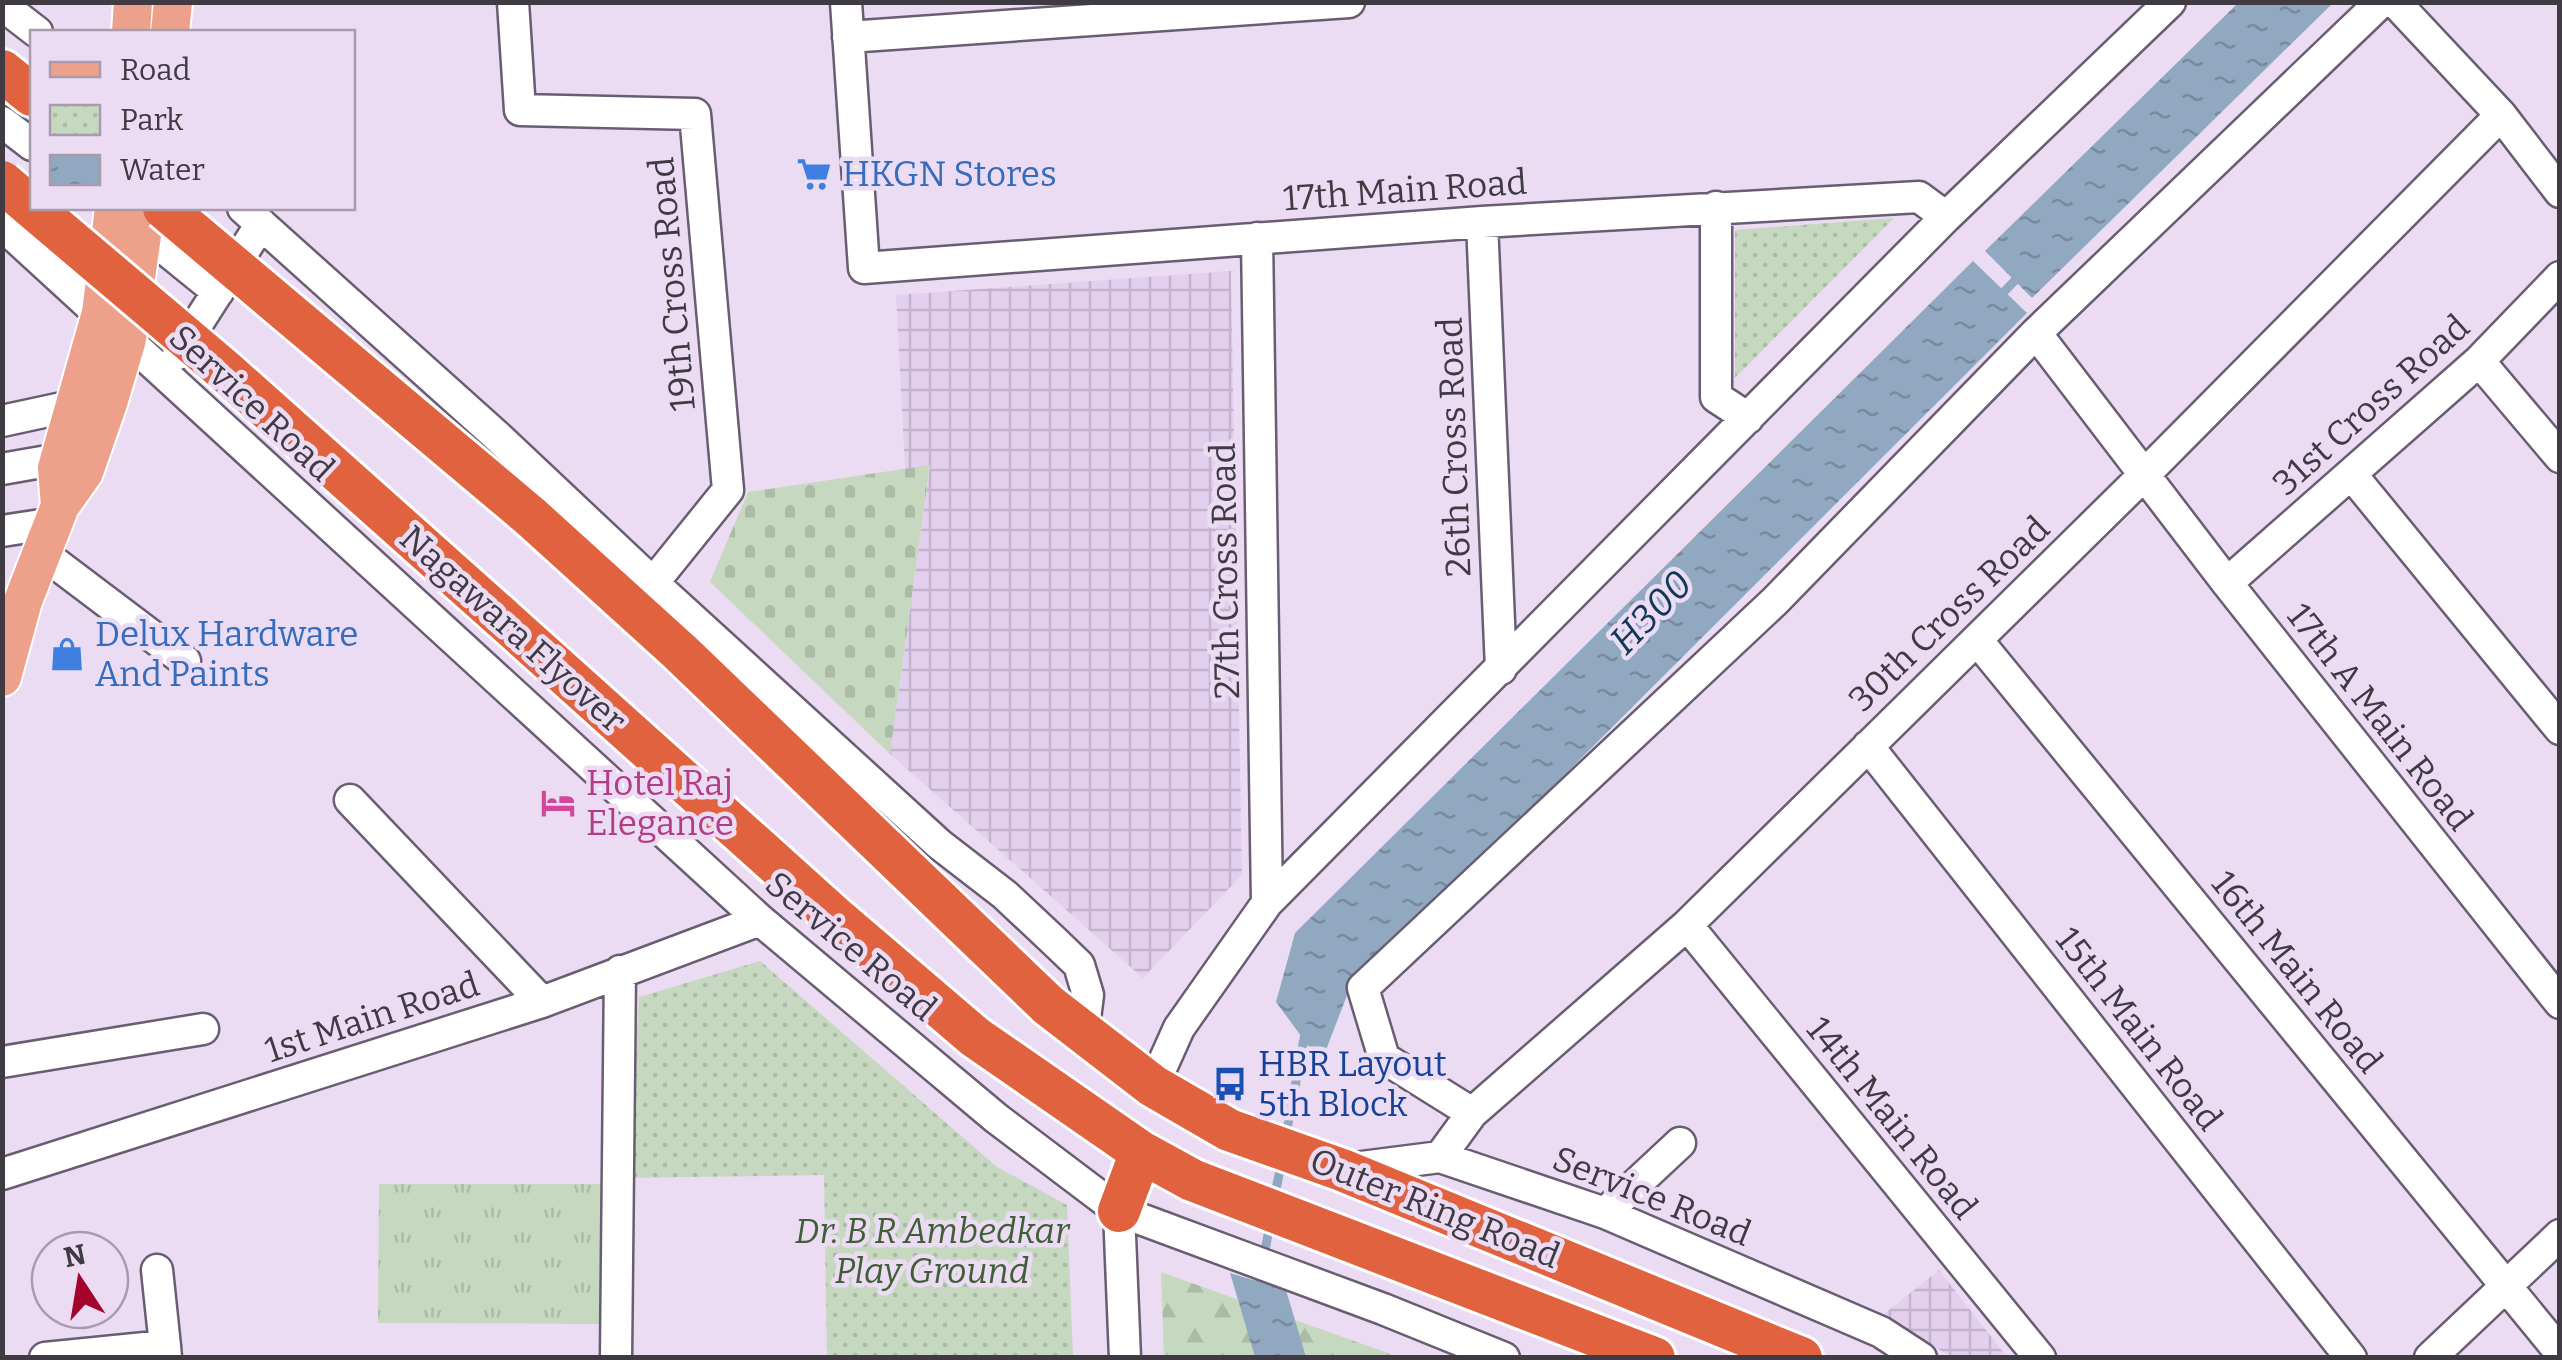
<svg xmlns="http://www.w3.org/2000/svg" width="2562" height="1360" font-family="Bitter,serif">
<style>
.industrial{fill:url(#industrial-grid)}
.grass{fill:url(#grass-tufts)}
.forest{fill:url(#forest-firs)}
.cemetery{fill:url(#cemetery-stones)}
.park{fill:url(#park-dots)}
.water{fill:url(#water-ripples)}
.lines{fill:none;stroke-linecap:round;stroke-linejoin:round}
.stream{stroke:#91a9c0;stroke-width:9}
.minor-casing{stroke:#6a5d71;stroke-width:35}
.major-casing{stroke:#fff;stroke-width:42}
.highway-casing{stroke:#fff;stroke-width:48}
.minor{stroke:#fff;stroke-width:30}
.major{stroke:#eda18b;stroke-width:38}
.highway{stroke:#e1623e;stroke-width:42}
.highway-bridge-casing{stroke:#fff;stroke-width:48;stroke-linecap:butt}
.highway-bridge{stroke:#e1623e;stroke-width:42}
.labels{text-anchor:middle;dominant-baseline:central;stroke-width:9;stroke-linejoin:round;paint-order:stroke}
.shop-label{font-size:35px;fill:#366cbe;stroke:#ebdcf4;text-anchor:start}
.street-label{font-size:35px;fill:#403a43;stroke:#ebdcf4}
.hotel-label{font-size:35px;fill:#b23c85;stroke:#ebdcf4;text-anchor:start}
.transit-label{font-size:35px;fill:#164399;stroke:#ebdcf4;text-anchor:start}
.park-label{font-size:35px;font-style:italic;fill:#415f36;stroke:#ebdcf4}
.water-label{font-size:38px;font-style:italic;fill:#103859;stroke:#ebdcf4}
</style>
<defs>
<pattern id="industrial-grid" width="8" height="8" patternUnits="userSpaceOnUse" patternTransform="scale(2.5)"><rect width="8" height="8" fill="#e3d0ee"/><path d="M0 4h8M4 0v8" fill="none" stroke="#c4b3cd"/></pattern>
<pattern id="grass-tufts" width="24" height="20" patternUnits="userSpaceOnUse" patternTransform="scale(2.5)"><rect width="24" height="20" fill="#c6d9c0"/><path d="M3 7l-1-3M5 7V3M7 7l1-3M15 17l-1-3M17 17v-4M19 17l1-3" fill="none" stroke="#abbba6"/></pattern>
<pattern id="forest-firs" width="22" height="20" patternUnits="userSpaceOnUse" patternTransform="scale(2.5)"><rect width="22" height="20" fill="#c6d9c0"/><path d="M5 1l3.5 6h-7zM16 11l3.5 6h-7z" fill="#abbba6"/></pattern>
<pattern id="cemetery-stones" width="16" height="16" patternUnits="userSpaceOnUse" patternTransform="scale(2.5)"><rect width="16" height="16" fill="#c6d9c0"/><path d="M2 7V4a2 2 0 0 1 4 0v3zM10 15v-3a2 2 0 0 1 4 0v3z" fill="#abbba6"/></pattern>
<pattern id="park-dots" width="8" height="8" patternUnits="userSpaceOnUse" patternTransform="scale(2.5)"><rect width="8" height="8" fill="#c6d9c0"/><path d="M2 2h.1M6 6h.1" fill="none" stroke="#abbba6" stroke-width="1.8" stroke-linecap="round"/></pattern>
<pattern id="water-ripples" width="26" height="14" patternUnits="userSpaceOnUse" patternTransform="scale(2.5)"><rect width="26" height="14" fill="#91a9c0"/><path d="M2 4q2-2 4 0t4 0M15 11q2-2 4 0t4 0" fill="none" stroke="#788b9e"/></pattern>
</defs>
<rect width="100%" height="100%" fill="#ebdcf4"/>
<path class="industrial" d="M 1231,271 L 1242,875 L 1143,978 L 890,754 L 930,466 L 905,469 L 896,295 Z
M 1939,1270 L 2007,1357 L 1953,1357 L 1879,1318 Z"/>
<path class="grass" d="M 379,1184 L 602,1184 L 601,1324 L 378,1323 Z"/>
<path class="forest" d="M 1161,1272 L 1399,1357 L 1164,1357 Z"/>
<path class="cemetery" d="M 930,465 L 890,754 L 710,582 L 748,492 Z"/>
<path class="park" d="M 1894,218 L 1735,378 L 1735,230 Z
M 760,961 L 997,1167 L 1067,1205 L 1073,1357 L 827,1357 L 824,1175 L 628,1178 L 639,997 Z"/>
<path class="water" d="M 2238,3 L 2333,3 L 2032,298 L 1985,251 Z
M 1973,261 L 2027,313 L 1349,990 L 1321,1063 L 1276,1002 L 1295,933 Z
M 1230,1273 L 1286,1290 L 1306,1357 L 1255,1357 Z"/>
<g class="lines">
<path class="stream" d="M 1999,297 L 2023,272
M 1286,1135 L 1306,1028
M 1274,1199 L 1282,1160
M 1257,1293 L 1270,1224"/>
<g class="minor-casing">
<path id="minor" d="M 513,2 L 520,110 L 695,114 L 728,490 L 653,583
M 846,2 L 864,268 L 1482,222 L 1919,197 L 1946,217
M 2395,2 L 2501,115 L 2560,192
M 2,5 L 37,32
M 848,37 L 1349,2
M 2,122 L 32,145
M 1716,207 L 1716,397 L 1748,418
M 243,208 L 498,437 L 653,583 L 939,844 L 1005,895 L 1053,940 L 1079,965 L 1088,995 L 1083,1034
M 128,219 L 218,292
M 1482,222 L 1501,669
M 2,225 L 760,920 L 996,1118 L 1119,1211 L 1383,1309 L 1504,1358
M 1257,238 L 1267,903
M 2036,333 L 2227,583 L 2560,1003
M 178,354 L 261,224
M 2479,361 L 2560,457
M 2,421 L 76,405
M 2,469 L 59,459
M 2351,474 L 2560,729
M 2,531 L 54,523
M 42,553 L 185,661
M 2227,583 L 2479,361 L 2560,277
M 1977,640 L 2560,1352
M 1868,746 L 2351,1358
M 350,800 L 542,1002
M 1687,925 L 2040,1358
M 2,1062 L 203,1029
M 1153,1086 L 1179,1028 L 1267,903 L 1946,217 L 2170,2
M 1472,1113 L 1384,1058 L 1363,988 L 1775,601 L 2036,333 L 2381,2
M 1440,1157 L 1472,1113 L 1687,925 L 2145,474 L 2501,115
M 1346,1169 L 1440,1157 L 1605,1213 L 1881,1332 L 1921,1358
M 2,1174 L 542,1002 L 760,920
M 1119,1211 L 1125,1358
M 1605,1213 L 1680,1143
M 157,1270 L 165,1346
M 45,1358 L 165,1346 L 166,1358
M 616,1358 L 620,971
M 2430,1358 L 2560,1235"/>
</g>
<g class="major-casing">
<path id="major" d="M 131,32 L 133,2
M 170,32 L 173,2
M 60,506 L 57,468 L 101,313 L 114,208
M 2,677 L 23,601 L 60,506 L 84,472 L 108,403 L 127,339 L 146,208"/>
</g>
<g class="highway-casing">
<path id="highway" d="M 2,71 L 32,95
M 530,516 L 680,652 L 1048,1005 L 1153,1086 L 1229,1130 L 1342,1170 L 1801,1358
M 501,617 L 837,919 L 975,1037 L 1141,1152 L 1192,1180 L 1654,1358
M 1119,1211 L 1141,1152"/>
</g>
<use href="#minor" class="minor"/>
<use href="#major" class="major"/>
<use href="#highway" class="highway"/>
<g class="highway-bridge-casing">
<path id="highway-bridge" d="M 2,182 L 224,370 L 501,617
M 164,208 L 530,516"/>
</g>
<use href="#highway-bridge" class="highway-bridge"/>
</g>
<defs>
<g id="supermarket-bare" transform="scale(2.7)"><path d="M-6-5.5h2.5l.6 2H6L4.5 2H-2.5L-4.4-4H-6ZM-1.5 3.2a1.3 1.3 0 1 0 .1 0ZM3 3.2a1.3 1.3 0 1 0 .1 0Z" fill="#3f7fe0" stroke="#ebdcf4" stroke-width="2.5" paint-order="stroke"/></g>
<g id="shop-bare" transform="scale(2.7)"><path d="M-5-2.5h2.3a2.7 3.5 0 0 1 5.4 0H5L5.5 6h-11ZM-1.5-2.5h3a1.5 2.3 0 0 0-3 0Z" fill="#3f7fe0" stroke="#ebdcf4" stroke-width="2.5" paint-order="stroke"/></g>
<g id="hotel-bare" transform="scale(2.7)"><path d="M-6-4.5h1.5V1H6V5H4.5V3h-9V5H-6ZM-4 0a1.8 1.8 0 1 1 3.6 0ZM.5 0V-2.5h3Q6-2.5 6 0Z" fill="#d1479c" stroke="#ebdcf4" stroke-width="2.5" paint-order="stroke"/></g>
<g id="bus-bare" transform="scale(2.7)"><path d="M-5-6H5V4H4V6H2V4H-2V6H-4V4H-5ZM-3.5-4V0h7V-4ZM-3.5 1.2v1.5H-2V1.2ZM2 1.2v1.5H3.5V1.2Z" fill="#1a4fb4" stroke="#ebdcf4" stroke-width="2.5" paint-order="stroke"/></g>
</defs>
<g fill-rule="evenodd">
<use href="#supermarket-bare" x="814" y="174"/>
<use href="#shop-bare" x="67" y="654"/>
<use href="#hotel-bare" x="558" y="803"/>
<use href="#bus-bare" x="1230" y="1084"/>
</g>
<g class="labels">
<g class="shop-label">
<text x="842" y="174">HKGN Stores</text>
<text x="95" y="634">Delux Hardware<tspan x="95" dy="40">And Paints</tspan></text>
</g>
<g class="street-label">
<text transform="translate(1405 190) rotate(-4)">17th Main Road</text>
<text transform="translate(672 284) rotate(-95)">19th Cross Road</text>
<text transform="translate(252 403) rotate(43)">Service Road</text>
<text transform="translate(2371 405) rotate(-42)">31st Cross Road</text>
<text transform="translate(1454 447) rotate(-92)">26th Cross Road</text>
<text transform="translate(1225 571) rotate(-91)">27th Cross Road</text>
<text transform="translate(1949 614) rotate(-44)">30th Cross Road</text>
<text transform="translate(513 629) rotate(42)">Nagawara Flyover</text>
<text transform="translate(2380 717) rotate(52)">17th A Main Road</text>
<text transform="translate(851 946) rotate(40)">Service Road</text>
<text transform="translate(2297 972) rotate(51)">16th Main Road</text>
<text transform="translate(372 1017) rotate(-18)">1st Main Road</text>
<text transform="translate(2139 1029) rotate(52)">15th Main Road</text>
<text transform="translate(1892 1118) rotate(51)">14th Main Road</text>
<text transform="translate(1652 1196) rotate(22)">Service Road</text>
<text transform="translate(1435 1208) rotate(22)">Outer Ring Road</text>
</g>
<g class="hotel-label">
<text x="586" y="783">Hotel Raj<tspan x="586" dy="40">Elegance</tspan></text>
</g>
<g class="transit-label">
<text x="1258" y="1064">HBR Layout<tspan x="1258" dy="40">5th Block</tspan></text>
</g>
<g class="park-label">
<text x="932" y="1231">Dr. B R Ambedkar<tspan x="932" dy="40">Play Ground</tspan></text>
</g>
<g class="water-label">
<text transform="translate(1651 612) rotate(-46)">H300</text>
</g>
</g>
<rect width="2562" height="1360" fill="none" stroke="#403a43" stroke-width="10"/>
<rect x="30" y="30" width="325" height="180" fill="#ebdcf4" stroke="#a79bad" stroke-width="2.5"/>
<rect x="50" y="62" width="50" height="15" fill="#eda18b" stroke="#a79bad" stroke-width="2.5"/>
<text x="120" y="80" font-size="30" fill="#403a43">Road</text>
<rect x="50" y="105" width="50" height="30" fill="url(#park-dots)" stroke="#a79bad" stroke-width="2.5"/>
<text x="120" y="130" font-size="30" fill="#403a43">Park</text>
<rect x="50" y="155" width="50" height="30" fill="url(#water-ripples)" stroke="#a79bad" stroke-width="2.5"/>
<text x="120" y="180" font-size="30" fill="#403a43">Water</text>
<g transform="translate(80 1280) rotate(348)"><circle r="48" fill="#ebdcf4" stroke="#a79bad" stroke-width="2.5"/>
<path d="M0-8L18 38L0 25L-18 38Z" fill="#a3042c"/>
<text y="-15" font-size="28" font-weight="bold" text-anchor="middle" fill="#403a43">N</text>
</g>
</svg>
